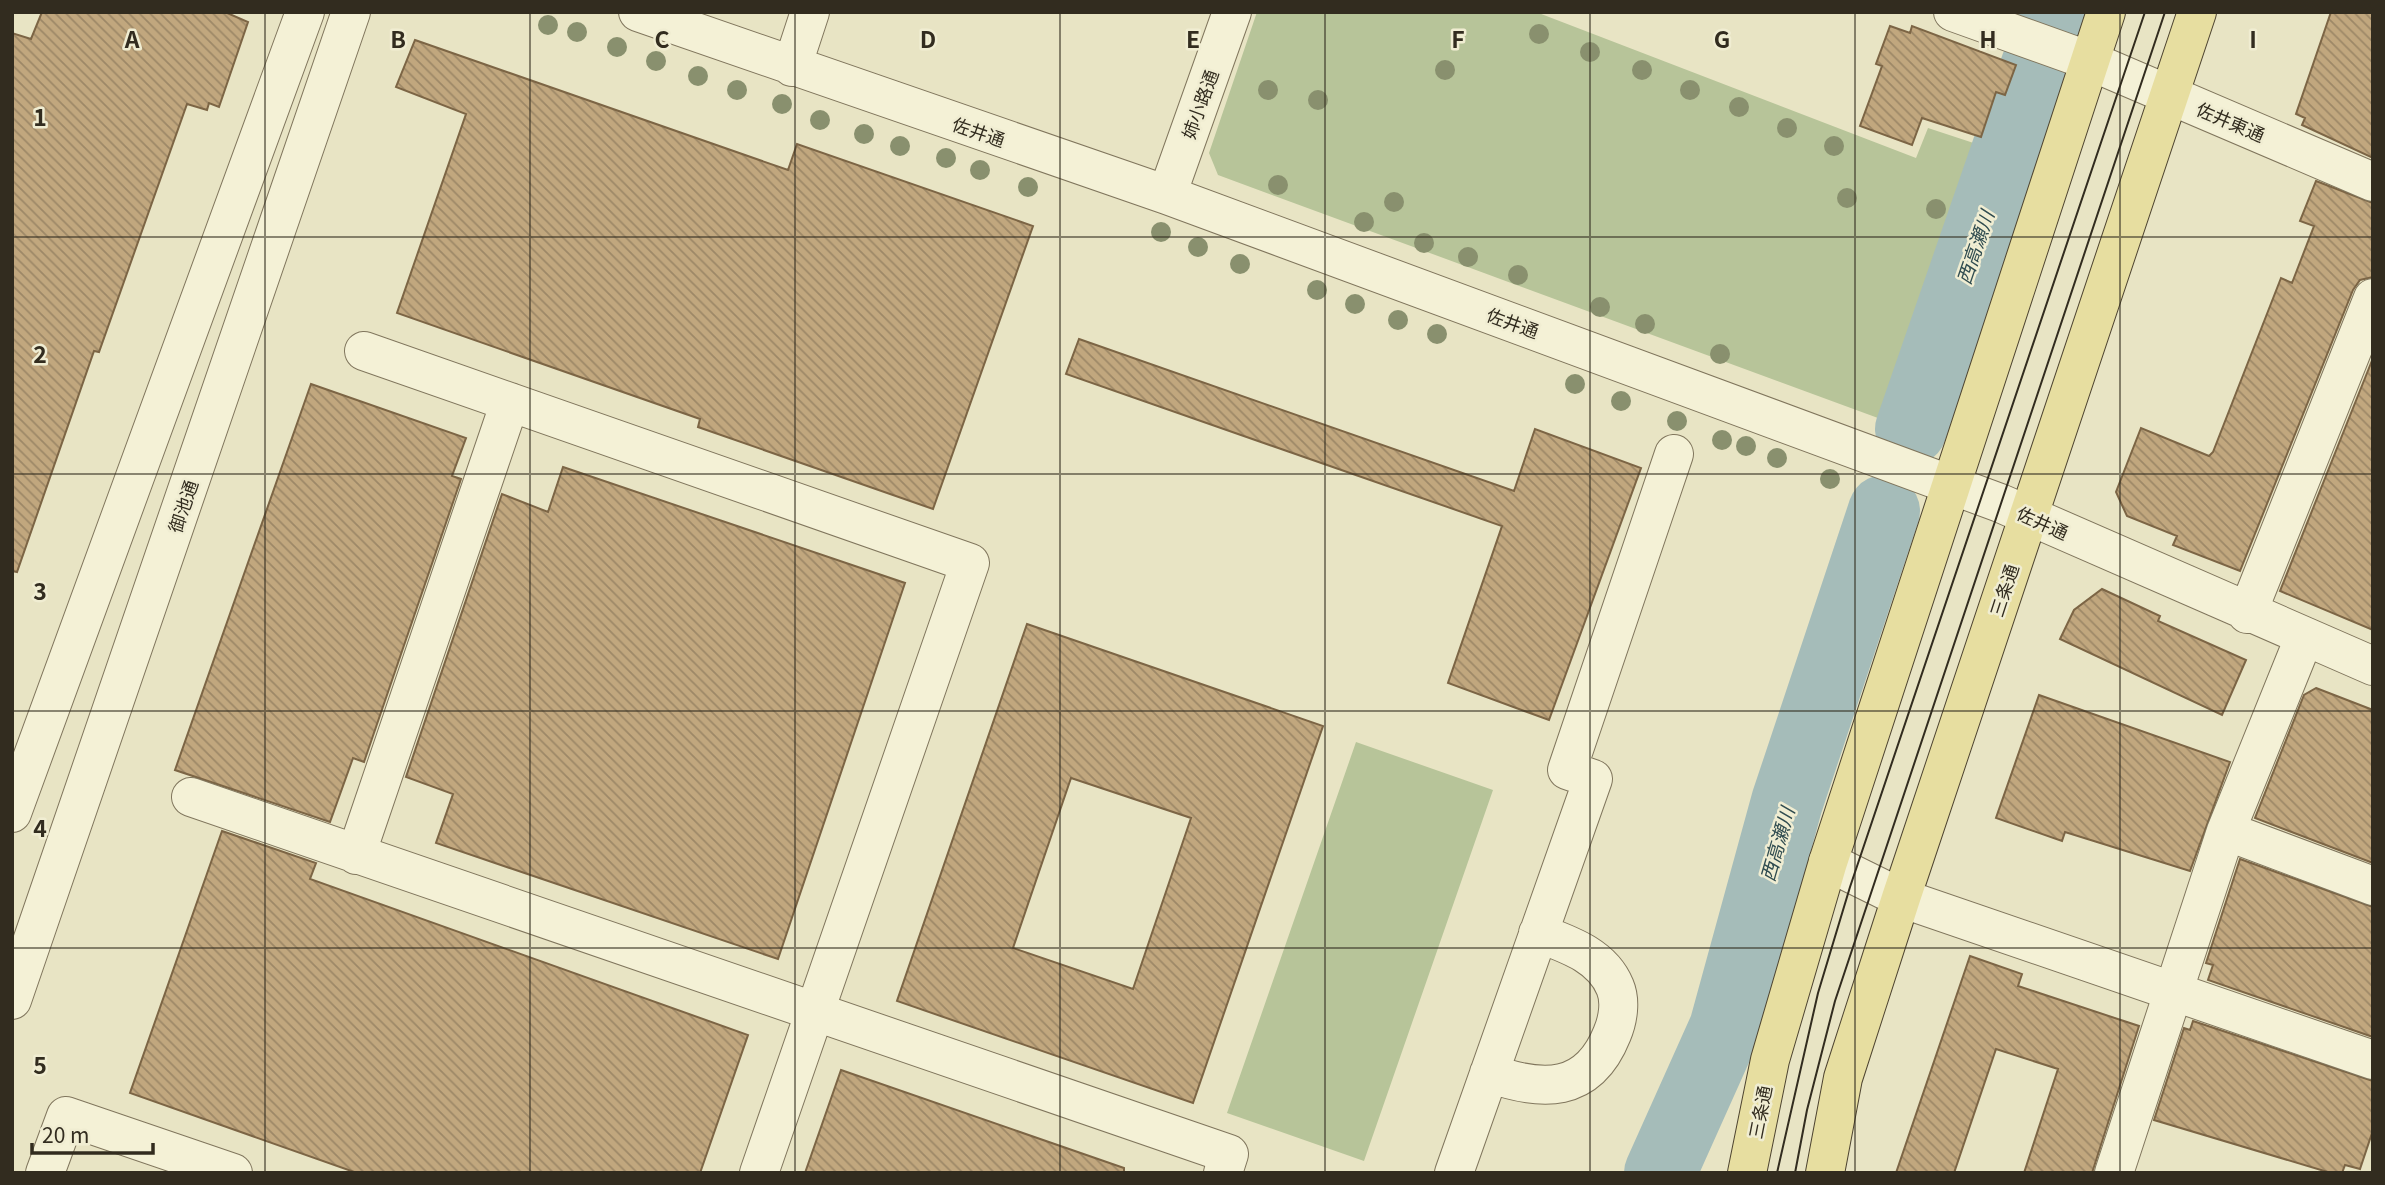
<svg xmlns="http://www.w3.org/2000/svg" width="2385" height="1185" font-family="Georgia,'Noto Sans JP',serif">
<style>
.green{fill:#b7c499}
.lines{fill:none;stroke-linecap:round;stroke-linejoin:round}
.river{stroke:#a5bcb9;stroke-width:72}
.building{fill:url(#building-back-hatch);stroke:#7c6545;stroke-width:2;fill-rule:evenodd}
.minor-casing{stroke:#80765d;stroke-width:40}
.major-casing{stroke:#4e4430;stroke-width:40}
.minor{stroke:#f4f1d6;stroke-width:38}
.major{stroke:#e7dea0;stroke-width:38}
.tram{stroke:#322c1f;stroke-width:2}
.tree{fill:#89906e}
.grid{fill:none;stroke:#322c1f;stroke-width:2;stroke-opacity:0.55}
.labels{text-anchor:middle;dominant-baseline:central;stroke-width:5;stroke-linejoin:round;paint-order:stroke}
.street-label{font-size:18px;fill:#322c1f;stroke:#f0edd2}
.water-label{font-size:19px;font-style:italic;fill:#304c50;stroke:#f0edd2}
.grid-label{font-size:23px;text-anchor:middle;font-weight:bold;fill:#322c1f;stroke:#f0edd2;stroke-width:5;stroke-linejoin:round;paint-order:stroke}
</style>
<defs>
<pattern id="building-back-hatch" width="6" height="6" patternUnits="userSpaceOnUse" patternTransform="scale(1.75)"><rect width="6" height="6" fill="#c1a77e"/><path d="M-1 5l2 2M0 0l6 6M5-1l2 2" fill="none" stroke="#9d8867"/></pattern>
</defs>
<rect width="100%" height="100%" fill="#e8e4c4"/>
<path class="green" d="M 1257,12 L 1536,12 L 1916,158 L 1928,128 L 2007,154 L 1918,410 L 1897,425 L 1218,175 L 1209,153 Z
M 1356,742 L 1493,790 L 1364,1161 L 1227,1113 Z"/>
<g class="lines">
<path class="river" d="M 2052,24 L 2056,12
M 1911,429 L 2037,65
M 1660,1173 L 1725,1028 L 1787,802 L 1884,511"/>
</g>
<path class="building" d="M 42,12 L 225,12 L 248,22 L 219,107 L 209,103 L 207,110 L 187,104 L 99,352 L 94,351 L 17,572 L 12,571 L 12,33 L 31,39 Z
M 2331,12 L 2373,12 L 2373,158 L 2302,125 L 2305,118 L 2296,114 Z
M 1890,26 L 1910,33 L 1912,26 L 2016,65 L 2005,95 L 1996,92 L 1981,137 L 1922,118 L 1912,145 L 1860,126 L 1882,66 L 1876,64 Z
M 415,40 L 788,170 L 797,144 L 1033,226 L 933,509 L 698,427 L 700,419 L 397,313 L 466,114 L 396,87 Z
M 2316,181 L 2373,203 L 2373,277 L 2360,280 L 2353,290 L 2240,571 L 2173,545 L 2177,536 L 2127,516 L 2116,492 L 2141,428 L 2209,456 L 2213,452 L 2281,278 L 2292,283 L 2314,226 L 2300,221 Z
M 1079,339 L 1514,491 L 1535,429 L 1641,468 L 1549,720 L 1448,683 L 1502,526 L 1066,374 Z
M 2373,358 L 2373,630 L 2280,591 Z
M 311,384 L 466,438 L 452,476 L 461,479 L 364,762 L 353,758 L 330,822 L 175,770 Z
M 563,467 L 905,583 L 778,959 L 436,843 L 453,794 L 406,777 L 502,494 L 548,512 Z
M 2102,589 L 2160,616 L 2158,621 L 2246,660 L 2222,715 L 2060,639 L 2074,610 Z
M 1027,624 L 1323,726 L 1193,1103 L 897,1001 ZM 1071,778 L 1191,818 L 1133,989 L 1013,948 Z
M 2316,688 L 2373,710 L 2373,863 L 2255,818 L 2304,695 Z
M 2039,695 L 2230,762 L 2190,871 L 2065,832 L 2062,841 L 1996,818 Z
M 222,831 L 316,863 L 310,879 L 748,1035 L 700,1173 L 357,1173 L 130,1093 Z
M 2240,859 L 2373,907 L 2373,1037 L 2208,980 L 2213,965 L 2206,963 Z
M 1970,956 L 2022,974 L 2018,986 L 2139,1026 L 2092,1173 L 2024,1173 L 2058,1069 L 1996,1049 L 1954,1173 L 1896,1173 Z
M 2193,1021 L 2373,1081 L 2373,1130 L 2360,1169 L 2345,1165 L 2342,1173 L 2331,1173 L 2154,1120 L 2184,1028 L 2190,1030 Z
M 841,1070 L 1124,1168 L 1124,1173 L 805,1173 Z"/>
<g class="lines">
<g class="minor-casing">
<path id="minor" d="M 638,12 L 1167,195 L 2000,503 L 2373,666
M 1953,12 L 2090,61 L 2373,182
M 792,67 L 810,12
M 1167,195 L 1232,12
M 364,351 L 970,563 L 759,1173
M 2247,614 L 2373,298
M 191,797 L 1229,1154 L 1223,1173
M 12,813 L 305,12
M 2226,831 L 2373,886
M 356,855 L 510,402
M 1828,862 L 1901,898 L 2373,1060
M 12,1000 L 351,12
M 1489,1073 C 1542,1092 1588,1094 1612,1034 C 1618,1020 1621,1001 1615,987 C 1602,955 1567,944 1538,933
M 45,1173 L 66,1116 L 233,1173
M 1454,1173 L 1593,779 L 1567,770 L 1674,454
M 2114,1173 L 2226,831 L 2304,638"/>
</g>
<g class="major-casing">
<path id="major" d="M 1747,1173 L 1770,1060 L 1828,862 L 2106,12
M 1825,1173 L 1843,1078 L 1901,898 L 2197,12"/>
</g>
<use href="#minor" class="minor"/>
<use href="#major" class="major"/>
<path class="tram" d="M 1777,1173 L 1818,993 L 1850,887 L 2145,12
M 1795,1173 L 1807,1110 L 1835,1001 L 2165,12"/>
</g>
<g class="tree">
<circle cx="548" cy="25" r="10"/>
<circle cx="577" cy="32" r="10"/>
<circle cx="1539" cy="34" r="10"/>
<circle cx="617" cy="47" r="10"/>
<circle cx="1590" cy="52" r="10"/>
<circle cx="656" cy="61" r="10"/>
<circle cx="1445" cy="70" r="10"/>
<circle cx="1642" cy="70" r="10"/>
<circle cx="698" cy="76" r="10"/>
<circle cx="737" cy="90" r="10"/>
<circle cx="1268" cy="90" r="10"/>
<circle cx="1690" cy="90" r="10"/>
<circle cx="1318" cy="100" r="10"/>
<circle cx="782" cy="104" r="10"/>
<circle cx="1739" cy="107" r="10"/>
<circle cx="820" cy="120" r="10"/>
<circle cx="1787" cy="128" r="10"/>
<circle cx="864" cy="134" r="10"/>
<circle cx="900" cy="146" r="10"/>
<circle cx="1834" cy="146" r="10"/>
<circle cx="946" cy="158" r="10"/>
<circle cx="980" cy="170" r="10"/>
<circle cx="1278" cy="185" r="10"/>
<circle cx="1028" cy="187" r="10"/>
<circle cx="1847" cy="198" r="10"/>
<circle cx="1394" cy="202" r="10"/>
<circle cx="1936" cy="209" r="10"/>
<circle cx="1364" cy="222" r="10"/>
<circle cx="1161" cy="232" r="10"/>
<circle cx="1424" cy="243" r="10"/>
<circle cx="1198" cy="247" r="10"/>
<circle cx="1468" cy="257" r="10"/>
<circle cx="1240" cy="264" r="10"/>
<circle cx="1518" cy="275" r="10"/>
<circle cx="1317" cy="290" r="10"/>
<circle cx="1355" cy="304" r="10"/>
<circle cx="1600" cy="307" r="10"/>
<circle cx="1398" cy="320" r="10"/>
<circle cx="1645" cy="324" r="10"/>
<circle cx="1437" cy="334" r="10"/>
<circle cx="1720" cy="354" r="10"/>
<circle cx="1575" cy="384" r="10"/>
<circle cx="1621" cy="401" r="10"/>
<circle cx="1677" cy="421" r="10"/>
<circle cx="1722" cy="440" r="10"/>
<circle cx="1746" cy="446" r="10"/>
<circle cx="1777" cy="458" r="10"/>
<circle cx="1830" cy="479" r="10"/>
</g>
<path class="grid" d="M 265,12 L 265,1173M 530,12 L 530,1173M 795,12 L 795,1173M 1060,12 L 1060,1173M 1325,12 L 1325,1173M 1590,12 L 1590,1173M 1855,12 L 1855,1173M 2120,12 L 2120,1173M 12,237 L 2373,237M 12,474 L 2373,474M 12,711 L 2373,711M 12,948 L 2373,948"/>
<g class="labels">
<g class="street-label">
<text transform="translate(1199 104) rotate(-70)">姉小路通</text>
<text transform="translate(2231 121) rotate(23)">佐井東通</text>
<text transform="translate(979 131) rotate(19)">佐井通</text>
<text transform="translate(1513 322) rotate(20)">佐井通</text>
<text transform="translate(182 506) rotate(-71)">御池通</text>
<text transform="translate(2043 522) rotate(24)">佐井通</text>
<text transform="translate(2003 590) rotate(-72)">三条通</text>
<text transform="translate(1759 1112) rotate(-79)">三条通</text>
</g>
<g class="water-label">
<text transform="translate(1974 247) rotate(-71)">西高瀬川</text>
<text transform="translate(1776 844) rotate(-74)">西高瀬川</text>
</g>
</g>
<g class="grid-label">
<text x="132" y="48">A</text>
<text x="398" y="48">B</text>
<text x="662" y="48">C</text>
<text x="928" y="48">D</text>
<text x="1193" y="48">E</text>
<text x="1458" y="48">F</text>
<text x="1722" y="48">G</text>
<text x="1988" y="48">H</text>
<text x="2253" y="48">I</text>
<text x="40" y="126">1</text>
<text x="40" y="363">2</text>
<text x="40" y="600">3</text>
<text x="40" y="837">4</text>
<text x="40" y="1074">5</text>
</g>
<rect width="2385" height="1185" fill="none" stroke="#322c1f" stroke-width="28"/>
<path d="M32 1143v10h121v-10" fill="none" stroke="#322c1f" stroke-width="3.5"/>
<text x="42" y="1143" font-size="21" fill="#322c1f" stroke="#f0edd2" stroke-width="5" paint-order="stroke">20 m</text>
</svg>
